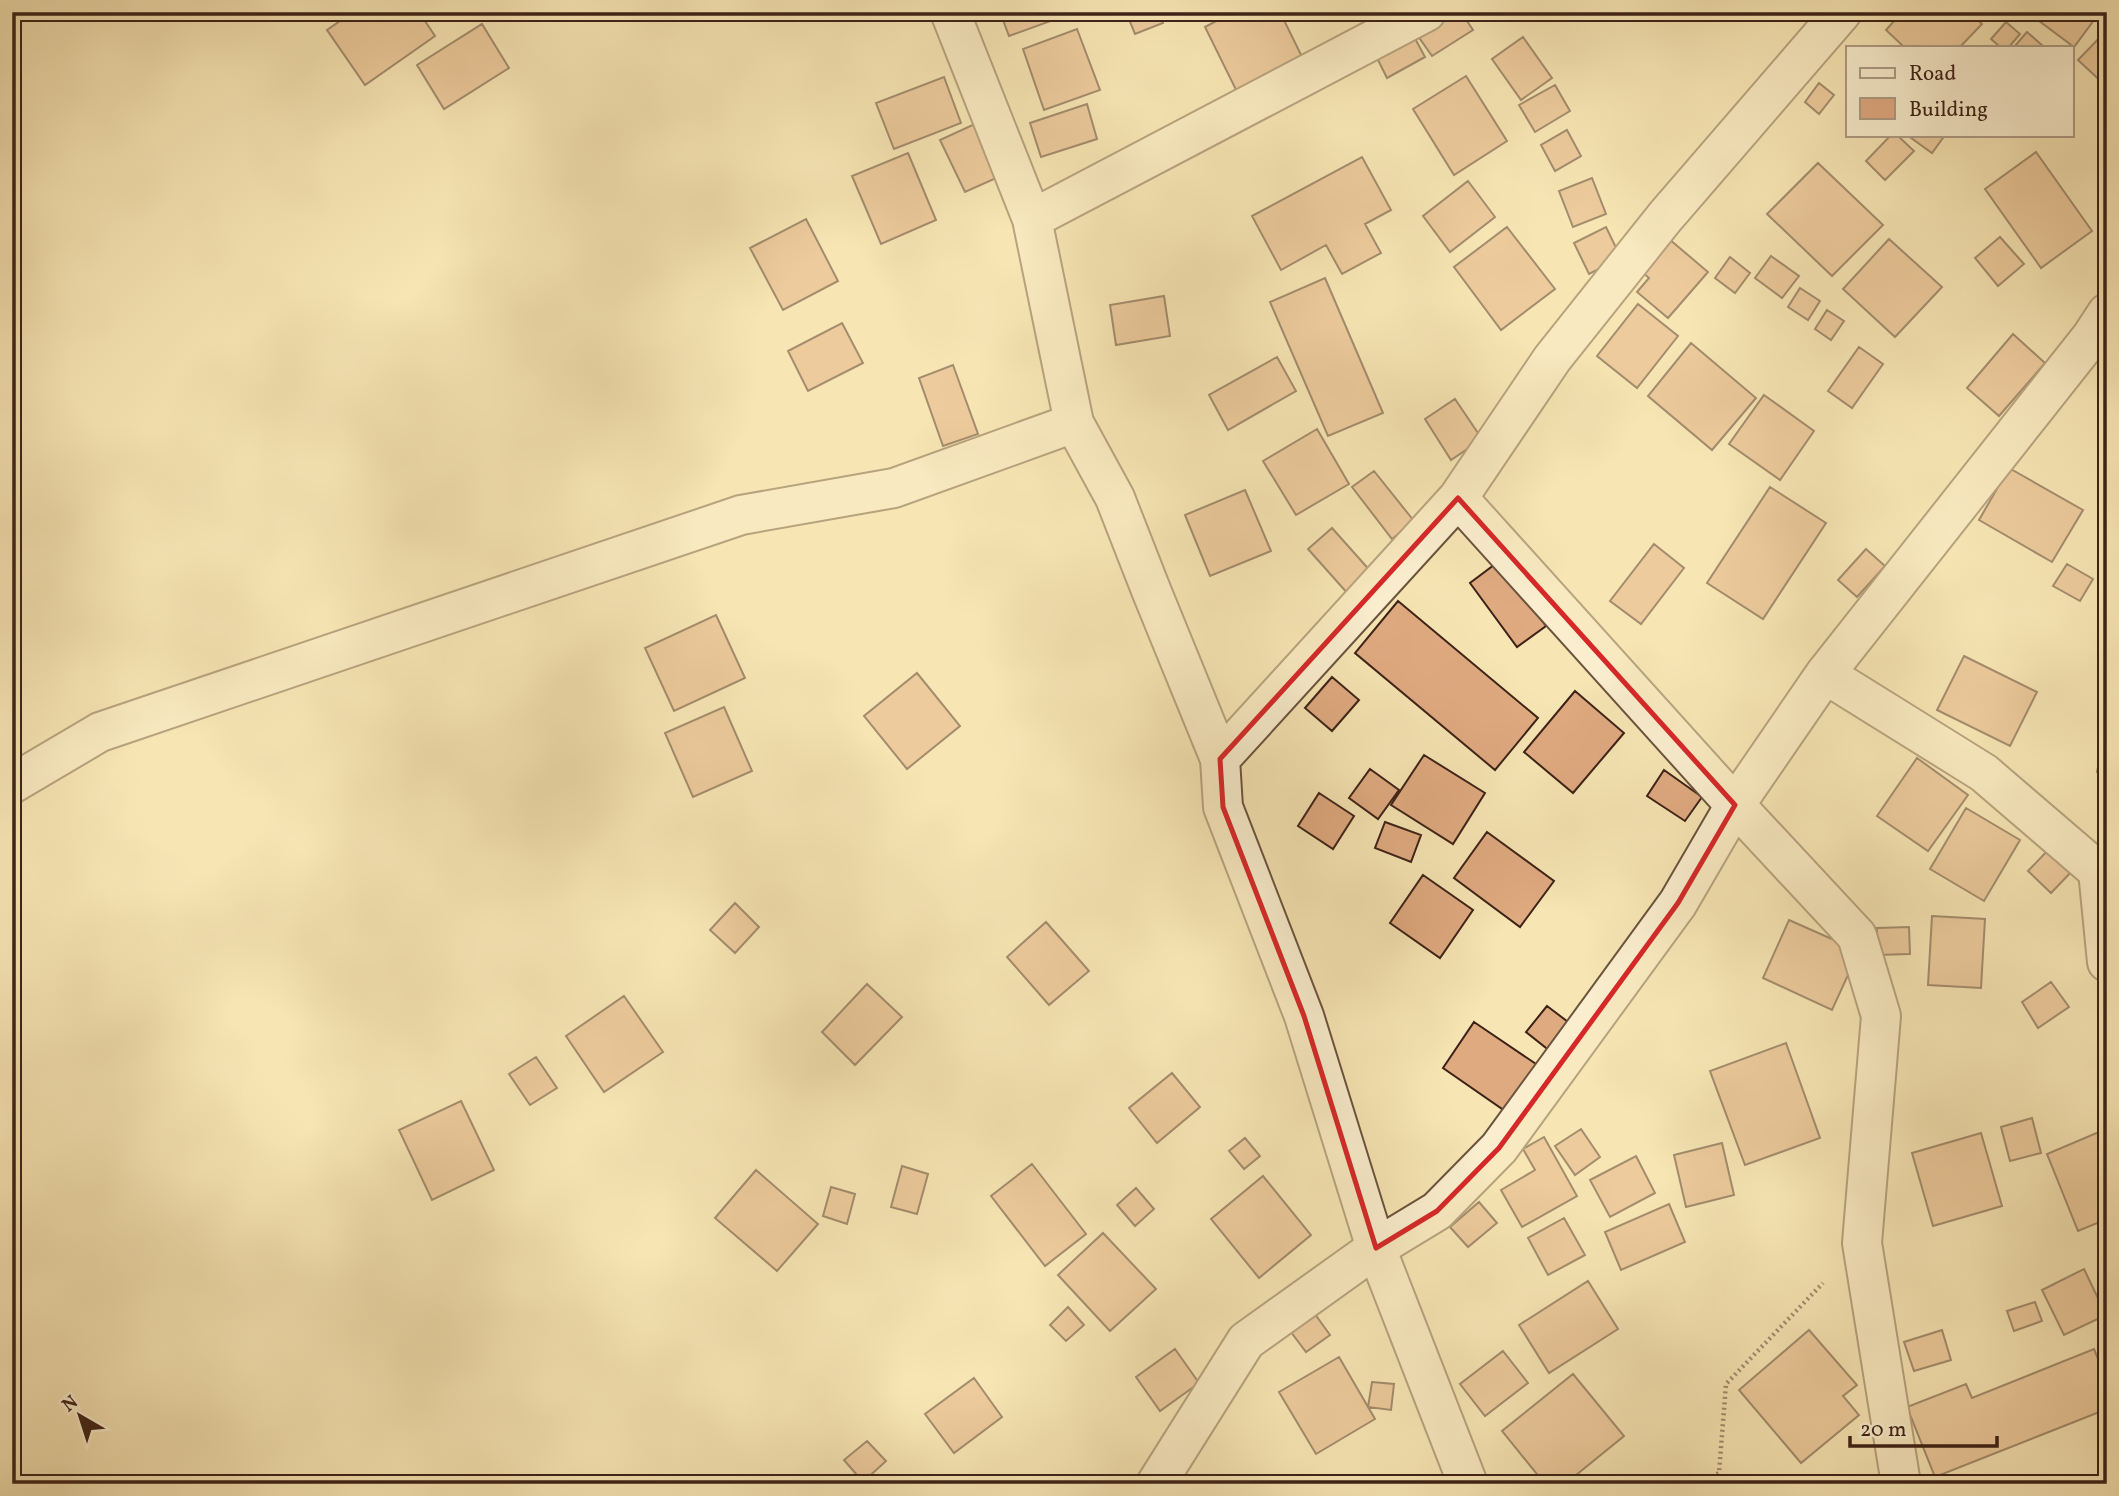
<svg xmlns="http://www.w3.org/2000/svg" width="2119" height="1496" font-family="Vollkorn,serif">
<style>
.building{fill:#e0aa81;stroke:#3d2217;stroke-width:2}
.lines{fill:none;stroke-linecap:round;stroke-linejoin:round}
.street-casing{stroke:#6c533e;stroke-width:42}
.path{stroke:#3d2217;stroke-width:4.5;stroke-dasharray:2 3.5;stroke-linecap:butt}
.street{stroke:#faeece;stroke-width:38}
.marked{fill:none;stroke:#d62828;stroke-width:5;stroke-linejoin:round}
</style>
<rect width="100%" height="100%" fill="#f7e5b4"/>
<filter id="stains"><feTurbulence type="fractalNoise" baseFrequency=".00286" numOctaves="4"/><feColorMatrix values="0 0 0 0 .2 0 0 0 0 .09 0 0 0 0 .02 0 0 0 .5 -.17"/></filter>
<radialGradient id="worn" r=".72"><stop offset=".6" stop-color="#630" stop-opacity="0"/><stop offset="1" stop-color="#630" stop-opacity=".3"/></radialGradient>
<path class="building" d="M 353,12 L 419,12 L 435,36 L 365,85 L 327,30 Z
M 1000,12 L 1069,12 L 1070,14 L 1009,36 Z
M 1126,12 L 1158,12 L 1163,23 L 1135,34 Z
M 1233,12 L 1280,12 L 1309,71 L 1243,104 L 1205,27 Z
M 1438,12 L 1461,12 L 1473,30 L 1432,56 L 1413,29 Z
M 1902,12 L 1970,12 L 1982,24 L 1960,47 L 1904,47 L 1886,30 Z
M 2027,12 L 2100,12 L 2074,47 Z
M 2006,22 L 2020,34 L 2009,47 L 2000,47 L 1991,39 Z
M 482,24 L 509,68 L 444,109 L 417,65 Z
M 1077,29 L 1100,90 L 1044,110 L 1023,49 Z
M 2107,30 L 2107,87 L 2078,60 Z
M 1411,31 L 1425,57 L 1387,78 L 1374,52 Z
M 2027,32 L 2044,47 L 2014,47 Z
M 1523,37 L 1552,78 L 1521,100 L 1492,59 Z
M 1466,76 L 1507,141 L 1454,175 L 1413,109 Z
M 944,77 L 961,123 L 894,149 L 876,103 Z
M 1819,83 L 1834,95 L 1819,114 L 1805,102 Z
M 1555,85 L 1570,111 L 1535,132 L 1519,105 Z
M 1087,104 L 1097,139 L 1041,157 L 1030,123 Z
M 979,122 L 1003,175 L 965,192 L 940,140 Z
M 1567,130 L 1581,156 L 1555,171 L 1541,145 Z
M 1891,135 L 1897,135 L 1914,151 L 1885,180 L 1866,161 Z
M 1907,135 L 1945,135 L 1932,153 Z
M 2036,152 L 2092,231 L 2041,268 L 1985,189 Z
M 908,153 L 936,220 L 881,244 L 852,176 Z
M 1362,157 L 1391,210 L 1365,224 L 1381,253 L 1342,274 L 1326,245 L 1281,270 L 1252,216 Z
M 1818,163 L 1883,225 L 1832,276 L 1767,214 Z
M 1592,178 L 1606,214 L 1573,227 L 1559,191 Z
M 1468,181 L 1495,217 L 1450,252 L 1423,216 Z
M 2107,215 L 2107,233 L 2098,226 Z
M 806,219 L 838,281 L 783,310 L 750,248 Z
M 1507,227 L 1555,289 L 1501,330 L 1454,267 Z
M 1606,227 L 1621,258 L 1589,274 L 1574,243 Z
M 2000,237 L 2024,264 L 1998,286 L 1975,258 Z
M 1669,239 L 1708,272 L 1668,318 L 1637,292 L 1649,278 L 1641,271 Z
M 1889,239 L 1942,287 L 1895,337 L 1843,289 Z
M 1771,256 L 1799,276 L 1782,298 L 1755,278 Z
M 1730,257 L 1750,273 L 1735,293 L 1715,278 Z
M 1325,278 L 1383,413 L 1328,436 L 1270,302 Z
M 1800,288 L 1820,301 L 1808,320 L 1788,307 Z
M 1164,296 L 1170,336 L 1116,345 L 1110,305 Z
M 1638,304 L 1678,336 L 1637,388 L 1597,356 Z
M 1827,310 L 1844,321 L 1831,340 L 1815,329 Z
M 842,323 L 863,363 L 808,391 L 788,351 Z
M 2013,334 L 2045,363 L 1999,416 L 1967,388 Z
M 1691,343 L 1756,398 L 1712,450 L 1648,396 Z
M 1859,347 L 1883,364 L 1852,408 L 1828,391 Z
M 1277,357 L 1296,391 L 1228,430 L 1209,395 Z
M 953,365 L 978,434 L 943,446 L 919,378 Z
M 1764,395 L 1814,431 L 1780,480 L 1729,444 Z
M 1455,399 L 1482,439 L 1451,460 L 1425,419 Z
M 1317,429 L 1349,484 L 1296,515 L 1263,461 Z
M 2009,468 L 2083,510 L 2052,562 L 1979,520 Z
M 1374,471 L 1414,521 L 1392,539 L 1352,487 Z
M 1770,487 L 1826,523 L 1763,619 L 1707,583 Z
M 1245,490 L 1271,551 L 1210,576 L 1185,515 Z
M 1332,528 L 1373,574 L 1349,595 L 1308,549 Z
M 1654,544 L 1684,568 L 1641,624 L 1610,601 Z
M 1866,549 L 1885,566 L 1857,597 L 1838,580 Z
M 1498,562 L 1546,626 L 1517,647 L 1470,583 Z
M 2067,564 L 2093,579 L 2080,601 L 2053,586 Z
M 1398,601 L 1538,718 L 1495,770 L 1355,653 Z
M 716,615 L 745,678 L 674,711 L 645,648 Z
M 1964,656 L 2037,692 L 2010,746 L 1937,710 Z
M 917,673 L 960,726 L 907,769 L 864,716 Z
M 1332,677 L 1359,700 L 1332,731 L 1305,708 Z
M 1575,691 L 1624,733 L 1573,793 L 1524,752 Z
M 724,707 L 752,771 L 693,797 L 665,733 Z
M 2107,725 L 2107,774 L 2097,772 Z
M 1424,755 L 1485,793 L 1453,844 L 1391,805 Z
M 1917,758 L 1968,795 L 1928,851 L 1877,816 Z
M 1370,769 L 1399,790 L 1378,819 L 1349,798 Z
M 1664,770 L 1702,797 L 1685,821 L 1647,796 Z
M 1319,793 L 1354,816 L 1333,849 L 1298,826 Z
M 1966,808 L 2020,840 L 1984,901 L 1930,869 Z
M 1385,822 L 1421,835 L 1411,862 L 1375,848 Z
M 1487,832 L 1554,881 L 1520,927 L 1454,878 Z
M 2052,846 L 2075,868 L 2051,893 L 2028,871 Z
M 1423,875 L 1473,910 L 1440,958 L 1390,923 Z
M 735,903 L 759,927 L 735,953 L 710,930 Z
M 1932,916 L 1985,919 L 1981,988 L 1928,985 Z
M 1789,920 L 1859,951 L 1832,1010 L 1763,978 Z
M 1046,922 L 1089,971 L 1049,1005 L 1007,957 Z
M 1909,927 L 1910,954 L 1877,955 L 1877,928 Z
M 2051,982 L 2069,1007 L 2038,1028 L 2022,1002 Z
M 867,984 L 902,1017 L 855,1065 L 822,1032 Z
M 624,996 L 663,1052 L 604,1092 L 566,1036 Z
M 1547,1006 L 1576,1028 L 1555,1055 L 1526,1032 Z
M 1474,1022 L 1539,1066 L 1508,1113 L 1443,1068 Z
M 1786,1043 L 1820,1138 L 1745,1165 L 1710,1071 Z
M 536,1057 L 557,1088 L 530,1105 L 509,1074 Z
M 1172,1073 L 1200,1107 L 1157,1143 L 1129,1108 Z
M 461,1101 L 494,1170 L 432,1200 L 399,1130 Z
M 2032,1118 L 2041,1153 L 2010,1161 L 2001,1127 Z
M 1581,1129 L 1600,1157 L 1575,1175 L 1555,1146 Z
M 2106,1129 L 2107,1219 L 2078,1231 L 2047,1154 Z
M 1981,1133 L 2002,1206 L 1933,1226 L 1912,1153 Z
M 1544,1137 L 1577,1196 L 1522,1227 L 1501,1190 L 1535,1170 L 1523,1149 Z
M 1245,1138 L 1260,1156 L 1244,1169 L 1229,1151 Z
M 1722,1143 L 1734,1195 L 1686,1207 L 1674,1155 Z
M 1636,1156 L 1655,1193 L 1610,1217 L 1590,1180 Z
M 1032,1164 L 1086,1234 L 1045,1266 L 991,1196 Z
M 902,1166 L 928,1174 L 917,1214 L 891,1207 Z
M 756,1170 L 818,1224 L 777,1271 L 715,1218 Z
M 1263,1176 L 1311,1235 L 1259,1278 L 1211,1219 Z
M 831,1187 L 855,1194 L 847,1224 L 823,1216 Z
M 1136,1188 L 1154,1209 L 1135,1226 L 1117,1205 Z
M 1479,1202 L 1497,1223 L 1468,1247 L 1450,1227 Z
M 1669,1204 L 1685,1242 L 1621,1270 L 1605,1232 Z
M 1564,1218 L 1585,1255 L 1548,1275 L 1528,1238 Z
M 1103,1233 L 1156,1289 L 1110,1331 L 1058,1275 Z
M 2084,1269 L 2106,1315 L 2064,1335 L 2042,1290 Z
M 1588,1281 L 1618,1329 L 1549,1373 L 1519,1325 Z
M 2035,1302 L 2042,1321 L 2014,1331 L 2007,1311 Z
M 1068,1307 L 1084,1325 L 1066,1341 L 1050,1325 Z
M 1312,1310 L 1330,1335 L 1306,1352 L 1288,1328 Z
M 1809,1330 L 1857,1385 L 1843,1396 L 1859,1415 L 1801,1463 L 1739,1390 Z
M 1942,1330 L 1951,1360 L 1914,1371 L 1904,1342 Z
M 1175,1349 L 1199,1383 L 1160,1411 L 1136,1377 Z
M 2094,1349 L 2107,1381 L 2107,1409 L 1935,1477 L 1907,1407 L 1966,1384 L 1972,1398 Z
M 1503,1351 L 1528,1383 L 1485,1416 L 1460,1384 Z
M 1339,1357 L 1375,1419 L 1316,1454 L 1279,1392 Z
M 1573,1374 L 1624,1436 L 1565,1484 L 1545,1484 L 1502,1431 Z
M 974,1378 L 1002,1417 L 954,1453 L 925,1414 Z
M 1372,1382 L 1394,1384 L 1391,1410 L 1368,1407 Z
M 867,1441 L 886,1461 L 863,1482 L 844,1460 Z
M 773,1475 L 781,1484 L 763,1484 Z"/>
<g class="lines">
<g class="street-casing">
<path id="street" d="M 950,12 L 1032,219 L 1074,423 L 1115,498 L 1151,590 L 1220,759 L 1223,807 L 1304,1016 L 1376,1248 L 1468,1484
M 1032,219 L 1426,12
M 1458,498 L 1735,805 L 1857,936 L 1881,1016 L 1862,1243 L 1901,1484
M 1825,674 L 1984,773 L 2098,871 L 2107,962
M 1220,759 L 1458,498 L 1552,359 L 1665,217 L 1842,12
M 12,784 L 100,732 L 741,515 L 894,488 L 1074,423
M 1156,1484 L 1246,1341 L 1376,1248 L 1437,1211 L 1499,1148 L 1678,903 L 1735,805 L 1825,674 L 2092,336 L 2107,313"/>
</g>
<path class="path" d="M 1697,1484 L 1719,1473 L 1726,1384 L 1823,1283"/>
<use href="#street" class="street"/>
</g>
<path d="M0 0H2119V1496H0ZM 1458,498 L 1735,805 L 1678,903 L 1499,1148 L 1437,1211 L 1376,1248 L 1304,1016 L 1223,807 L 1220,759 Z" fill="#f7e5b4" fill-opacity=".55" fill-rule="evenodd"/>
<path class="marked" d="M 1458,498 L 1735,805 L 1678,903 L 1499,1148 L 1437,1211 L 1376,1248 L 1304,1016 L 1223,807 L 1220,759 Z"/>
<rect width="2119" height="1496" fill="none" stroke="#f7e5b4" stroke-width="42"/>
<rect x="14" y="14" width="2091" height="1468" fill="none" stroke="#3d2217" stroke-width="3.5"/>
<rect x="21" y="21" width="2077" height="1454" fill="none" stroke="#3d2217" stroke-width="2"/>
<rect x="1846" y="46" width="228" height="91" fill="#faeece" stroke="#ae9c85" stroke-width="2"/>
<rect x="1860" y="68" width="35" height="10" fill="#faeece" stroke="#ae9c85" stroke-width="2"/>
<text x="1909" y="80" font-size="21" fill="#3d2217">Road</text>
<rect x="1860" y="98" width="35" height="21" fill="#e0aa81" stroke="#ae9c85" stroke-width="2"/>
<text x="1909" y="116" font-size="21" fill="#3d2217">Building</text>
<g transform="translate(80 1416) rotate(321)" stroke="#faeece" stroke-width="5" paint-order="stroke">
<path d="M0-5L12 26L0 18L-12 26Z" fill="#3d2217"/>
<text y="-10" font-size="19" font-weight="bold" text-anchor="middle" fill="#3d2217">N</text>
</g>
<path d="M1850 1436v10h147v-10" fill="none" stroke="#3d2217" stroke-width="3.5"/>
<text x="1860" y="1436" font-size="21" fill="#3d2217" stroke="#faeece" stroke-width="5" paint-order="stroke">20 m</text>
<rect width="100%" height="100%" filter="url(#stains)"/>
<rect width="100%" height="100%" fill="url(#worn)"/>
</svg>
